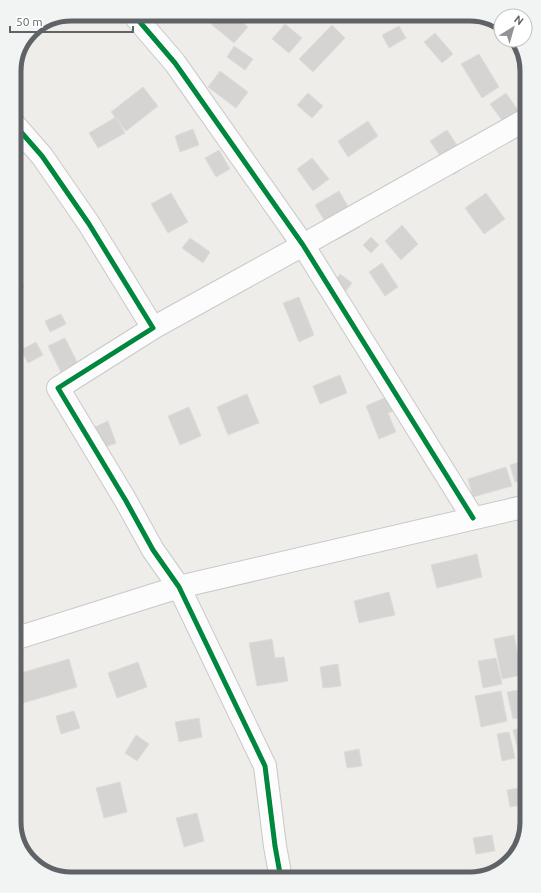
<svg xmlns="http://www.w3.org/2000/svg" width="541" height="893" font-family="Ubuntu,sans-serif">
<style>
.building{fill:#d5d4d3;stroke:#dedcd9}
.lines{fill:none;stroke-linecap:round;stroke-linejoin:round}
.minor-casing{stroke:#c9c9c9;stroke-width:24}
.minor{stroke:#fcfcfc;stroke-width:22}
.cycleway-casing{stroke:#fff;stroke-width:8}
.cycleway{stroke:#00873e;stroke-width:5}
.rim{fill:none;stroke:#5f6367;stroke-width:5}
</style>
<rect width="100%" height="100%" fill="#eeedea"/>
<path class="building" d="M 219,14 L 232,14 L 248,27 L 234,43 L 211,24 Z
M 282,14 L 297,14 L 291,21 Z
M 285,24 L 302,38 L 289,53 L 272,39 Z
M 332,25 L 345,38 L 313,72 L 299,59 Z
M 399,26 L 406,38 L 389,48 L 382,35 Z
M 38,28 L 40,29 L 24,48 L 23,48 L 31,31 Z
M 435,33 L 453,54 L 442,63 L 424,42 Z
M 234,46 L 253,59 L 245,70 L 227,57 Z
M 479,54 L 499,87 L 482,98 L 461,64 Z
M 220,71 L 248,92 L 236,108 L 208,87 Z
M 143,87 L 158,106 L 126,131 L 111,112 Z
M 308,93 L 323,106 L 312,118 L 297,105 Z
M 506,93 L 527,123 L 512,134 L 490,104 Z
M 116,117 L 125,133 L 98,148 L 89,133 Z
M 368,121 L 378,136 L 348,157 L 338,141 Z
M 193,129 L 199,145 L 180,152 L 175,136 Z
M 447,130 L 469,164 L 453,175 L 430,141 Z
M 219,150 L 230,169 L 216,177 L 205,158 Z
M 312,158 L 329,179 L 313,191 L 297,169 Z
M 339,191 L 360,227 L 336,240 L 315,205 Z
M 171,193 L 188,222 L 168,233 L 151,204 Z
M 486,193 L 505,219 L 484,234 L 465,208 Z
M 14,224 L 21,230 L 14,238 Z
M 402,225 L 418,244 L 401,260 L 385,241 Z
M 371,237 L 379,245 L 371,253 L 363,245 Z
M 190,238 L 210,252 L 203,263 L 182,248 Z
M 382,263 L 398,287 L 385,296 L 369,272 Z
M 14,273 L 24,287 L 14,294 Z
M 340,274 L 352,283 L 342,296 L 330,287 Z
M 299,297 L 314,335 L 299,342 L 283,303 Z
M 61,314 L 66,324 L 50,332 L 45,321 Z
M 65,338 L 79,366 L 62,374 L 48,346 Z
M 36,342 L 43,355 L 28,363 L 21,350 Z
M 340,375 L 347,393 L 320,404 L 313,386 Z
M 247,394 L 259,423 L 228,435 L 217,407 Z
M 391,395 L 397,410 L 388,413 L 396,432 L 379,439 L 366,406 Z
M 189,407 L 201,436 L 180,445 L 168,416 Z
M 108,421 L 116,443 L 103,448 L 95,427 Z
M 527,460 L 527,479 L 515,482 L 510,465 Z
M 506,467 L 512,486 L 473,497 L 468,479 Z
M 477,554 L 482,577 L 437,588 L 431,565 Z
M 389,592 L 395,615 L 359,623 L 354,601 Z
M 514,635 L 522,675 L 502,679 L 494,639 Z
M 272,639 L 275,658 L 284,657 L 288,681 L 257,686 L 249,643 Z
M 496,658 L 502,684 L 483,688 L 478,661 Z
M 69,659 L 77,687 L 23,703 L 14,675 Z
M 138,662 L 147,687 L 117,698 L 108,673 Z
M 338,664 L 341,686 L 323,688 L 320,667 Z
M 518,690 L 523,717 L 513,719 L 507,692 Z
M 501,691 L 507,721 L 481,727 L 475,696 Z
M 74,711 L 80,728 L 61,734 L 56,716 Z
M 199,718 L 202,737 L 179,742 L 175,722 Z
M 527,727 L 527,752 L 519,754 L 513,730 Z
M 509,732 L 515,758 L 502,761 L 497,734 Z
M 136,735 L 149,744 L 137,761 L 125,753 Z
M 359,749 L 362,766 L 347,768 L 344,752 Z
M 120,782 L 127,812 L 104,818 L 96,788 Z
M 519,788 L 522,805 L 510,807 L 507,790 Z
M 197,813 L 204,841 L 184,847 L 176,818 Z
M 492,835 L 495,851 L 476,854 L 473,838 Z
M 351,871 L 354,879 L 332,879 Z"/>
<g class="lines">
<g class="minor-casing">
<path id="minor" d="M 133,14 L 175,63 L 303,245 L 473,518
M 14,124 L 42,156 L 89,224 L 153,328 L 58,388 L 126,501 L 153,550 L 179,587 L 265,766 L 275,846 L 281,879
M 153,328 L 303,245 L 527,119
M 14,639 L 179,587 L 527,506"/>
</g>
<use href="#minor" class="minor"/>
<g class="cycleway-casing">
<path id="cycleway" d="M 133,14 L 175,63 L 303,245 L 473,518
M 14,124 L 42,156 L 89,224 L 153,328 L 58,388 L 126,501 L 153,550 L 179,587 L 265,766 L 275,846 L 281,879"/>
</g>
<use href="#cycleway" class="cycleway"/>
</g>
<path d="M0 0H541V893H0ZM71 21H470A50 50 0 0 1 520 71V822A50 50 0 0 1 470 872H71A50 50 0 0 1 21 822V71A50 50 0 0 1 71 21Z" fill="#f2f3f3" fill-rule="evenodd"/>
<path class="rim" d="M71 21H470A50 50 0 0 1 520 71V822A50 50 0 0 1 470 872H71A50 50 0 0 1 21 822V71A50 50 0 0 1 71 21Z"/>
<g transform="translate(513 28) rotate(37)"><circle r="19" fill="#ffffff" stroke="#bfc1c2"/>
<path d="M0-3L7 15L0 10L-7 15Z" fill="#919395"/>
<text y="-6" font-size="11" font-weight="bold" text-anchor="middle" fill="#5f6367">N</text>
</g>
<path d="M10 26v6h123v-6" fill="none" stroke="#5f6367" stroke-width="2"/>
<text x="16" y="26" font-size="12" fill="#5f6367" stroke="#ffffff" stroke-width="3" paint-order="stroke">50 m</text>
</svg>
